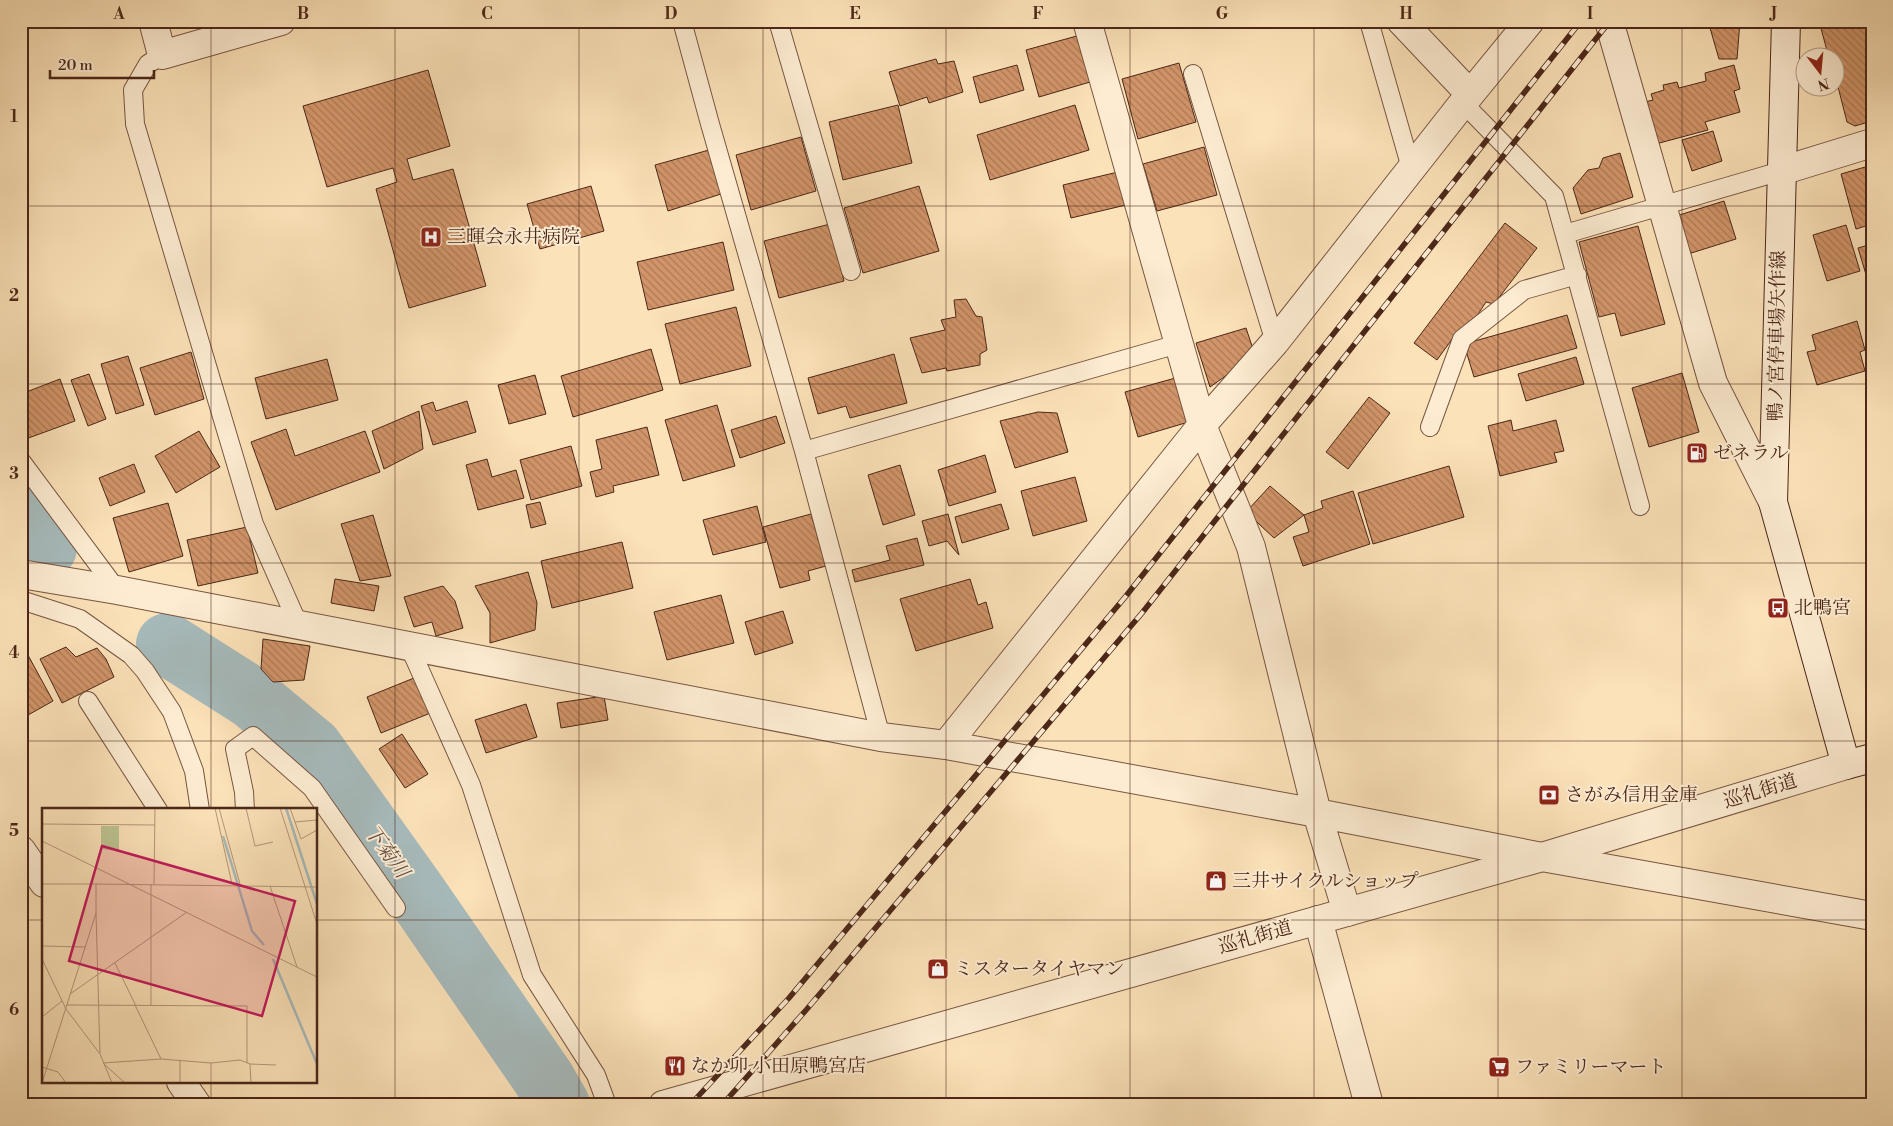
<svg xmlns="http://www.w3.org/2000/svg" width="1893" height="1126" font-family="'Libre Bodoni','Noto Serif JP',serif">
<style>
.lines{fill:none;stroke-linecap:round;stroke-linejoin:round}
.river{stroke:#a6babb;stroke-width:62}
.building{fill:url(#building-back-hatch);stroke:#4b2719}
.service-casing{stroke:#775641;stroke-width:20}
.minor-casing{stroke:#775641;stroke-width:30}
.tertiary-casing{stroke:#775641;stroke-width:30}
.secondary-casing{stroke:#4b2719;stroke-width:30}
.service{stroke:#fdecd2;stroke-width:18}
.minor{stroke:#fdecd2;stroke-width:28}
.tertiary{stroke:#fdecd2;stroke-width:28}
.secondary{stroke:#fdecd2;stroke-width:28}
.rail-casing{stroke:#4b2719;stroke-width:5.5}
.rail{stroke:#fdecd2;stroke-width:4;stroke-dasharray:11;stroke-linecap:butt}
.grid{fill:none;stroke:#4b2719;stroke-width:1;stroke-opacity:0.55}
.labels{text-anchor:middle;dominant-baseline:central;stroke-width:4;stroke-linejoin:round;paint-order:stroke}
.poi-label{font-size:19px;fill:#4b2719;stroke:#fdecd2;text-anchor:start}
.street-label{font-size:19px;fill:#4b2719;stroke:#fdecd2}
.water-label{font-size:20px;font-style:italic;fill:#624c42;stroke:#fdecd2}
.inset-river{fill:none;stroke:#a6babb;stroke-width:2.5}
.inset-road{fill:none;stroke:#b59779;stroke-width:1}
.view{fill:#c2185b;fill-opacity:0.15;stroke:#c2185b;stroke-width:2.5}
.inset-edge{fill:none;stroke:#4b2719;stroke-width:2.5}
.neatline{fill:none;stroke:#4b2719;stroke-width:2}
.grid-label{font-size:16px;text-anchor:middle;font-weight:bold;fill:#4b2719}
</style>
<defs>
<pattern id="building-back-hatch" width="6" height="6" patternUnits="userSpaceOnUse" patternTransform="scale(1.25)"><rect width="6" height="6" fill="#d29569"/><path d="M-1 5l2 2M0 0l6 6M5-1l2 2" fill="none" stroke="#ac7a56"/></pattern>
</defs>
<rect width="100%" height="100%" fill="#fce2b9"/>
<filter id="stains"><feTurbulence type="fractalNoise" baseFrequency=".004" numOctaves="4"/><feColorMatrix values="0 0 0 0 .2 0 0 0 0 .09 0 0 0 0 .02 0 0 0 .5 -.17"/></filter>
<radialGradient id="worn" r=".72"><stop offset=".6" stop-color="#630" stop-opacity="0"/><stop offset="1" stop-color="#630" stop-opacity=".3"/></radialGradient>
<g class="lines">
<path class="river" d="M 21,514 L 46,548
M 167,644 L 252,698 L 312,748 L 417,895 L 544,1079 L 559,1105"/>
</g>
<path class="building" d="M 1708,21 L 1740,21 L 1737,59 L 1719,59 Z
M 1819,21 L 1872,21 L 1872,121 L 1855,126 L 1847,122 L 1836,79 L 1836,58 L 1829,58 Z
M 1084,34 L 1097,80 L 1039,97 L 1026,50 Z
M 936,59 L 938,64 L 954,61 L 963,92 L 929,103 L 927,97 L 900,106 L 889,72 Z
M 1179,63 L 1196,122 L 1138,139 L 1122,79 Z
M 1017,65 L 1024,90 L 980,103 L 973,77 Z
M 1734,65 L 1740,89 L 1734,91 L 1740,112 L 1705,122 L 1708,130 L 1652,145 L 1641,103 L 1653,100 L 1651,94 L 1664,90 L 1663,85 L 1677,82 L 1679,88 L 1706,81 L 1705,73 Z
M 428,70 L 450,146 L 407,159 L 413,180 L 453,169 L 486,286 L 409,308 L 376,189 L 397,182 L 393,168 L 327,187 L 303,106 Z
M 898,105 L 912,163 L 843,180 L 829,122 Z
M 1075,105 L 1089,150 L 990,180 L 977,135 Z
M 1713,131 L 1722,161 L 1692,171 L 1682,140 Z
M 801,137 L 816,191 L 751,210 L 736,155 Z
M 1204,147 L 1217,195 L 1157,211 L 1143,164 Z
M 709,150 L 721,194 L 668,211 L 655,165 Z
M 1620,153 L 1633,197 L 1581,214 L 1573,188 L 1588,170 L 1599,168 L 1603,158 Z
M 1872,165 L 1872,224 L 1856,229 L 1841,174 Z
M 1118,172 L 1126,205 L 1071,218 L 1063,185 Z
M 591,186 L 604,231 L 540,249 L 527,204 Z
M 919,186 L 939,251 L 863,273 L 844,208 Z
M 1724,201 L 1736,239 L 1685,255 L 1673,217 Z
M 1505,223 L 1537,248 L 1494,304 L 1486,302 L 1469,328 L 1455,335 L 1437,360 L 1414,343 Z
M 830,224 L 844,281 L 779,298 L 764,241 Z
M 1846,225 L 1860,271 L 1827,281 L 1813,235 Z
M 1638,226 L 1665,324 L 1621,336 L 1615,313 L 1599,317 L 1579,242 Z
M 723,242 L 734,290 L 648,310 L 637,262 Z
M 1872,244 L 1872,287 L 1870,288 L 1858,248 Z
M 966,299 L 976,316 L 982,317 L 987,350 L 980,354 L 980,365 L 947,371 L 946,368 L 922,373 L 910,338 L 945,330 L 941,320 L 956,317 L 954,300 Z
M 736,307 L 751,366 L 680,384 L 665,324 Z
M 1567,315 L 1577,348 L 1474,377 L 1464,344 Z
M 1857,321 L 1865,350 L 1860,352 L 1865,371 L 1817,385 L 1807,352 L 1816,350 L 1812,335 Z
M 1246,328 L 1255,355 L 1210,387 L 1196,343 Z
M 651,349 L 663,390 L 573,417 L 561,376 Z
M 191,352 L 204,399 L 155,415 L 140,368 Z
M 894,354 L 907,403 L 850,418 L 846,406 L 818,414 L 808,378 Z
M 128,356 L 144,405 L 116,414 L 101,364 Z
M 1576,357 L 1584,384 L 1526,401 L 1518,374 Z
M 327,359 L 338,400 L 266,419 L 255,378 Z
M 1682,373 L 1699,432 L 1649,447 L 1632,388 Z
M 89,374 L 106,419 L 88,426 L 71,380 Z
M 535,375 L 546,414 L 509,424 L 498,385 Z
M 1179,377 L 1192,421 L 1138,437 L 1125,392 Z
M 60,379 L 75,421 L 23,440 L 21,434 L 21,394 Z
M 1369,397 L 1390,413 L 1348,469 L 1326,452 Z
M 467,401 L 476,432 L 433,445 L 421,406 L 433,402 L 436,411 Z
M 717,405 L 735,466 L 683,481 L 665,420 Z
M 419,411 L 423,449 L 384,469 L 372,431 Z
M 1038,412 L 1057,413 L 1068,452 L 1015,468 L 1000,421 Z
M 776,416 L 785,443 L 740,458 L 731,430 Z
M 1511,420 L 1513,431 L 1556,420 L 1564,451 L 1554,453 L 1557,462 L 1500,476 L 1488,426 Z
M 647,427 L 659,475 L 613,486 L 614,492 L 596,497 L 590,472 L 602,469 L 596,440 Z
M 286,429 L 295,456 L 365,431 L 380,472 L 276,510 L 251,442 Z
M 199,431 L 220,467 L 176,493 L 155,456 Z
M 571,446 L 582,486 L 531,500 L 520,460 Z
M 985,455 L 996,492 L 949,506 L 938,470 Z
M 487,459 L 492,477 L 516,470 L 524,498 L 478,510 L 466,465 Z
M 134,464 L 145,492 L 110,506 L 99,478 Z
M 900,465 L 915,515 L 883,525 L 868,475 Z
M 1449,466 L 1464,517 L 1373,544 L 1358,493 Z
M 1075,477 L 1087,521 L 1033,536 L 1021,491 Z
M 1270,486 L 1304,515 L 1274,538 L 1246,512 Z
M 1353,491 L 1370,544 L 1303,566 L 1293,537 L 1309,532 L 1304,515 L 1323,508 L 1321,501 Z
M 540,502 L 546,524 L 531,528 L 526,505 Z
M 168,503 L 183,556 L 129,572 L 113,518 Z
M 1001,504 L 1009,529 L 962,543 L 955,517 Z
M 757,506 L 766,542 L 713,555 L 703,520 Z
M 811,514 L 826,566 L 808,571 L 810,580 L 780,588 L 763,527 Z
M 948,514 L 959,555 L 947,541 L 929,546 L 922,521 Z
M 373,515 L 391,576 L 360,581 L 341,524 Z
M 247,527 L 258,573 L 198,586 L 187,540 Z
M 917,538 L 924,565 L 855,582 L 852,570 L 890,560 L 886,546 Z
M 622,542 L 633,588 L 552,608 L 541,561 Z
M 528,572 L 537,603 L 535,630 L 490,643 L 490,613 L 475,586 Z
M 335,579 L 379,586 L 374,611 L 331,603 Z
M 970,579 L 978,605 L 986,602 L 993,628 L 916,651 L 900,599 Z
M 443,586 L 455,601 L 463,628 L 436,636 L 432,622 L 414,627 L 404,597 Z
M 721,595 L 734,643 L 667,660 L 654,612 Z
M 783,611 L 793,643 L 755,655 L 745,622 Z
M 263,639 L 310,646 L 304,680 L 273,682 L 261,669 Z
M 23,646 L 53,701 L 21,719 L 21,647 Z
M 66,647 L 76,657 L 97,648 L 106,659 L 114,677 L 62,703 L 40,659 Z
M 419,676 L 433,712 L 381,733 L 367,697 Z
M 604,696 L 608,720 L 561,728 L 557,703 Z
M 526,704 L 537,737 L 486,753 L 475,720 Z
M 402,734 L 428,774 L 405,788 L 379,749 Z"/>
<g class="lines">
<g class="service-casing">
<path id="service" d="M 682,21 L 710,124 L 804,451 L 881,737
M 778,21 L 851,271
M 1369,21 L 1411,168
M 162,55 L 148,64 L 133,90 L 135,124 L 254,524 L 299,626
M 1193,74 L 1275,342
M 1463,103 L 1554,196 L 1640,506
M 1565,234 L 1781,171
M 1430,427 L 1462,339 L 1524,290 L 1577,275
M 804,451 L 1178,344
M 21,461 L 117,590
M 21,600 L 80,619 L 131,655 L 145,671 L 172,712 L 194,771 L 200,810
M 410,648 L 471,785 L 532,975 L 596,1075 L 607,1105
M 88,701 L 158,810
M 245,810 L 244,792 L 235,749 L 253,736 L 312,788 L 396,908"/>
</g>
<g class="minor-casing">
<path id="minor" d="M 153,21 L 162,55 L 281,21
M 1087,21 L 1202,425 L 1251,547 L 1317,813 L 1347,912
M 1401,21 L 1470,94
M 1609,21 L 1713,383 L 1773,502
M 1781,171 L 1872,143
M 21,574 L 117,590 L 881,737 L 946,745 L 1317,813 L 1542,857 L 1872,916
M 946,745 L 1202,425 L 1275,342 L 1463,103 L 1530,21
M 21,850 L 44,883
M 1318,920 L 1369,1105
M 181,1082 L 197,1105"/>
</g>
<g class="tertiary-casing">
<path id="tertiary" d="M 663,1105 L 1542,857 L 1846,765"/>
</g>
<g class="secondary-casing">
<path id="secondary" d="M 1786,21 L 1773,502 L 1846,765 L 1872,758"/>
</g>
<use href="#service" class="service"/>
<use href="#minor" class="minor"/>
<use href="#tertiary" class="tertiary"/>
<use href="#secondary" class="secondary"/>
<g class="rail-casing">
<path id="rail" d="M 690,1105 L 789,998 L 1126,596 L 1581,21
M 722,1105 L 807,1009 L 1142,613 L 1610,21"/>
</g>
<use href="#rail" class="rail"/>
</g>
<path class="grid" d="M 211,21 L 211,810M 395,21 L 395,1105M 579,21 L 579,1105M 763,21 L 763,1105M 946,21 L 946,1105M 1130,21 L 1130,1105M 1314,21 L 1314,1105M 1498,21 L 1498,1105M 1682,21 L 1682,1105M 21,206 L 1872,206M 21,384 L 1872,384M 21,563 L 1872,563M 21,741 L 1872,741M 21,920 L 44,920M 316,920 L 1872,920M 211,1082 L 211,1105"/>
<defs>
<g id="hospital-square" transform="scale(1.125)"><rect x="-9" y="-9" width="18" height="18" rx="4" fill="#8f2418" stroke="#fdecd2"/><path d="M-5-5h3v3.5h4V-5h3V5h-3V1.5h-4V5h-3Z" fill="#fff"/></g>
<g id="fuel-square" transform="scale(1.125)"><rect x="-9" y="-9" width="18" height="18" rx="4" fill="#8f2418" stroke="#fdecd2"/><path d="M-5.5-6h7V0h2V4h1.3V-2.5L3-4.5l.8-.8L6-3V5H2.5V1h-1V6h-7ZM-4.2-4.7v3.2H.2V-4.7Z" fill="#fff"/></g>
<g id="bus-square" transform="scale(1.125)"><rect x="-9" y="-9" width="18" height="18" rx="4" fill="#8f2418" stroke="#fdecd2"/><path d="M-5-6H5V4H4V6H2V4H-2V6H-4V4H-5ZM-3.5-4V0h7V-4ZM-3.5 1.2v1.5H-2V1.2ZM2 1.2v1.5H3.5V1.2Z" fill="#fff"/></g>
<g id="bank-square" transform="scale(1.125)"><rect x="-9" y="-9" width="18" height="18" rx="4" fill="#8f2418" stroke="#fdecd2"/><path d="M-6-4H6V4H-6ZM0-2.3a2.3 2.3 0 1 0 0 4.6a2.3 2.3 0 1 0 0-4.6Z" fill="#fff"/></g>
<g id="shop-square" transform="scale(1.125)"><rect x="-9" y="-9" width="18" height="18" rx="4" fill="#8f2418" stroke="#fdecd2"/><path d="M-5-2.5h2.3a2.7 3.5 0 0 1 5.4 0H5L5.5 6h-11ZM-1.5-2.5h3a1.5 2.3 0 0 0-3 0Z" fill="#fff"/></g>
<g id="restaurant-square" transform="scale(1.125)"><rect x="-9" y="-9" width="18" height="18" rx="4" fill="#8f2418" stroke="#fdecd2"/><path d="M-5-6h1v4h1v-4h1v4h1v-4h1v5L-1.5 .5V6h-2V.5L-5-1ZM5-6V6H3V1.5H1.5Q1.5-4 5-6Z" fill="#fff"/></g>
<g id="supermarket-square" transform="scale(1.125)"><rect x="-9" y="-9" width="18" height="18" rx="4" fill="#8f2418" stroke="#fdecd2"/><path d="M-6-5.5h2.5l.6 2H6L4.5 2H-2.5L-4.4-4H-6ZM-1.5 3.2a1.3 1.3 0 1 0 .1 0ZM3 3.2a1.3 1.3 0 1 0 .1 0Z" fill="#fff"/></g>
</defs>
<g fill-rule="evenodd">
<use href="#hospital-square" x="431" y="237"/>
<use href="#fuel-square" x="1697" y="453"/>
<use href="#bus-square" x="1778" y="608"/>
<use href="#bank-square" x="1549" y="795"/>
<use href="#shop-square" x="1216" y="881"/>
<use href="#shop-square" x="938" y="969"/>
<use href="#restaurant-square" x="675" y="1066"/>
<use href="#supermarket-square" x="1499" y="1067"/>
</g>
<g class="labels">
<g class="poi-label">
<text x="447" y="237">三暉会永井病院</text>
<text x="1713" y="453">ゼネラル</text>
<text x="1794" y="608">北鴨宮</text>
<text x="1565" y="795">さがみ信用金庫</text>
<text x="1232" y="881">三井サイクルショップ</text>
<text x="954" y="969">ミスタータイヤマン</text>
<text x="691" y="1066">なか卯 小田原鴨宮店</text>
<text x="1515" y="1067">ファミリーマート</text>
</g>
<g class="street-label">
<text transform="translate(1777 336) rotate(-89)">鴨ノ宮停車場矢作線</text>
<text transform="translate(1760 791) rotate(-17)">巡礼街道</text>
<text transform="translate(1255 937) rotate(-16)">巡礼街道</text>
</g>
<g class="water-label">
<text transform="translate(386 852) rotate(54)">下菊川</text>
</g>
</g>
<g transform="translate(42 808)">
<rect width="275" height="275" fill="#fce2b9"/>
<path d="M 59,18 L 77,18 L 77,43 L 59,41 Z" fill="#bcc492"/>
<path class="inset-river" d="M 244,0 L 275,96M 181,28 L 210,123 L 222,137M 231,151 L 275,256"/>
<path class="inset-road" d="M 173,0 L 190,76M 177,0 L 198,76M 204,0 L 213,38 L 231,34M 238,0 L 275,116M 248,0 L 259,31 L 275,22M 253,14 L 275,12M 0,16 L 113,17M 0,33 L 275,169M 0,76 L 54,76 L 54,105 L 0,275M 54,76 L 275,79M 109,76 L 109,197M 112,76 L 113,0M 228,78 L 255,159M 54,105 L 58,245M 0,138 L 43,139M 0,151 L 24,201 L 58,246 L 70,275M 73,155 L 94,198M 28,186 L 145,104M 25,197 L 205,198 L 205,255M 93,197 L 119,251 L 169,255 L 198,252 L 208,256 L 209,275M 0,209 L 20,193M 138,252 L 138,275M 61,255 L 119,251M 62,256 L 83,275M 208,256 L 234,257M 0,259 L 16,264 L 24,275M 169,275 L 169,255"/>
<path class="view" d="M 60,38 L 253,93 L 220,208 L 27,153 Z"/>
<rect width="275" height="275" class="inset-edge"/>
</g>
<rect width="1893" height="1126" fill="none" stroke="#fce2b9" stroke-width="55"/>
<g transform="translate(1820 72) rotate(164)"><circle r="24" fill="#fdecd2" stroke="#b69d88"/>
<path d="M0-4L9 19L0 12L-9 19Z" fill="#8f2418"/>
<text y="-8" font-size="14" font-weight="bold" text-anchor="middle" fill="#4b2719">N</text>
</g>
<path d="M50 70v8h104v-8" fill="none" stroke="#4b2719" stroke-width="2.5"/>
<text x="58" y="70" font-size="15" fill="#4b2719" stroke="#fdecd2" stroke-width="4" paint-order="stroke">20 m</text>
<rect x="28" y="28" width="1838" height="1070" class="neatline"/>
<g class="grid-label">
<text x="119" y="19">A</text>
<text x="303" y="19">B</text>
<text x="487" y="19">C</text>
<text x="671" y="19">D</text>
<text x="855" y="19">E</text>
<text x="1038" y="19">F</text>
<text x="1222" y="19">G</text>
<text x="1406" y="19">H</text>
<text x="1590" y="19">I</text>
<text x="1774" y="19">J</text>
<text x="14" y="122">1</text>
<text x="14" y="301">2</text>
<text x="14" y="479">3</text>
<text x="14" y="658">4</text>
<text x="14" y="836">5</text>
<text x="14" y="1015">6</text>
</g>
<rect width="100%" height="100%" filter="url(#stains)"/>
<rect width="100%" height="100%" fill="url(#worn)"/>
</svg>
